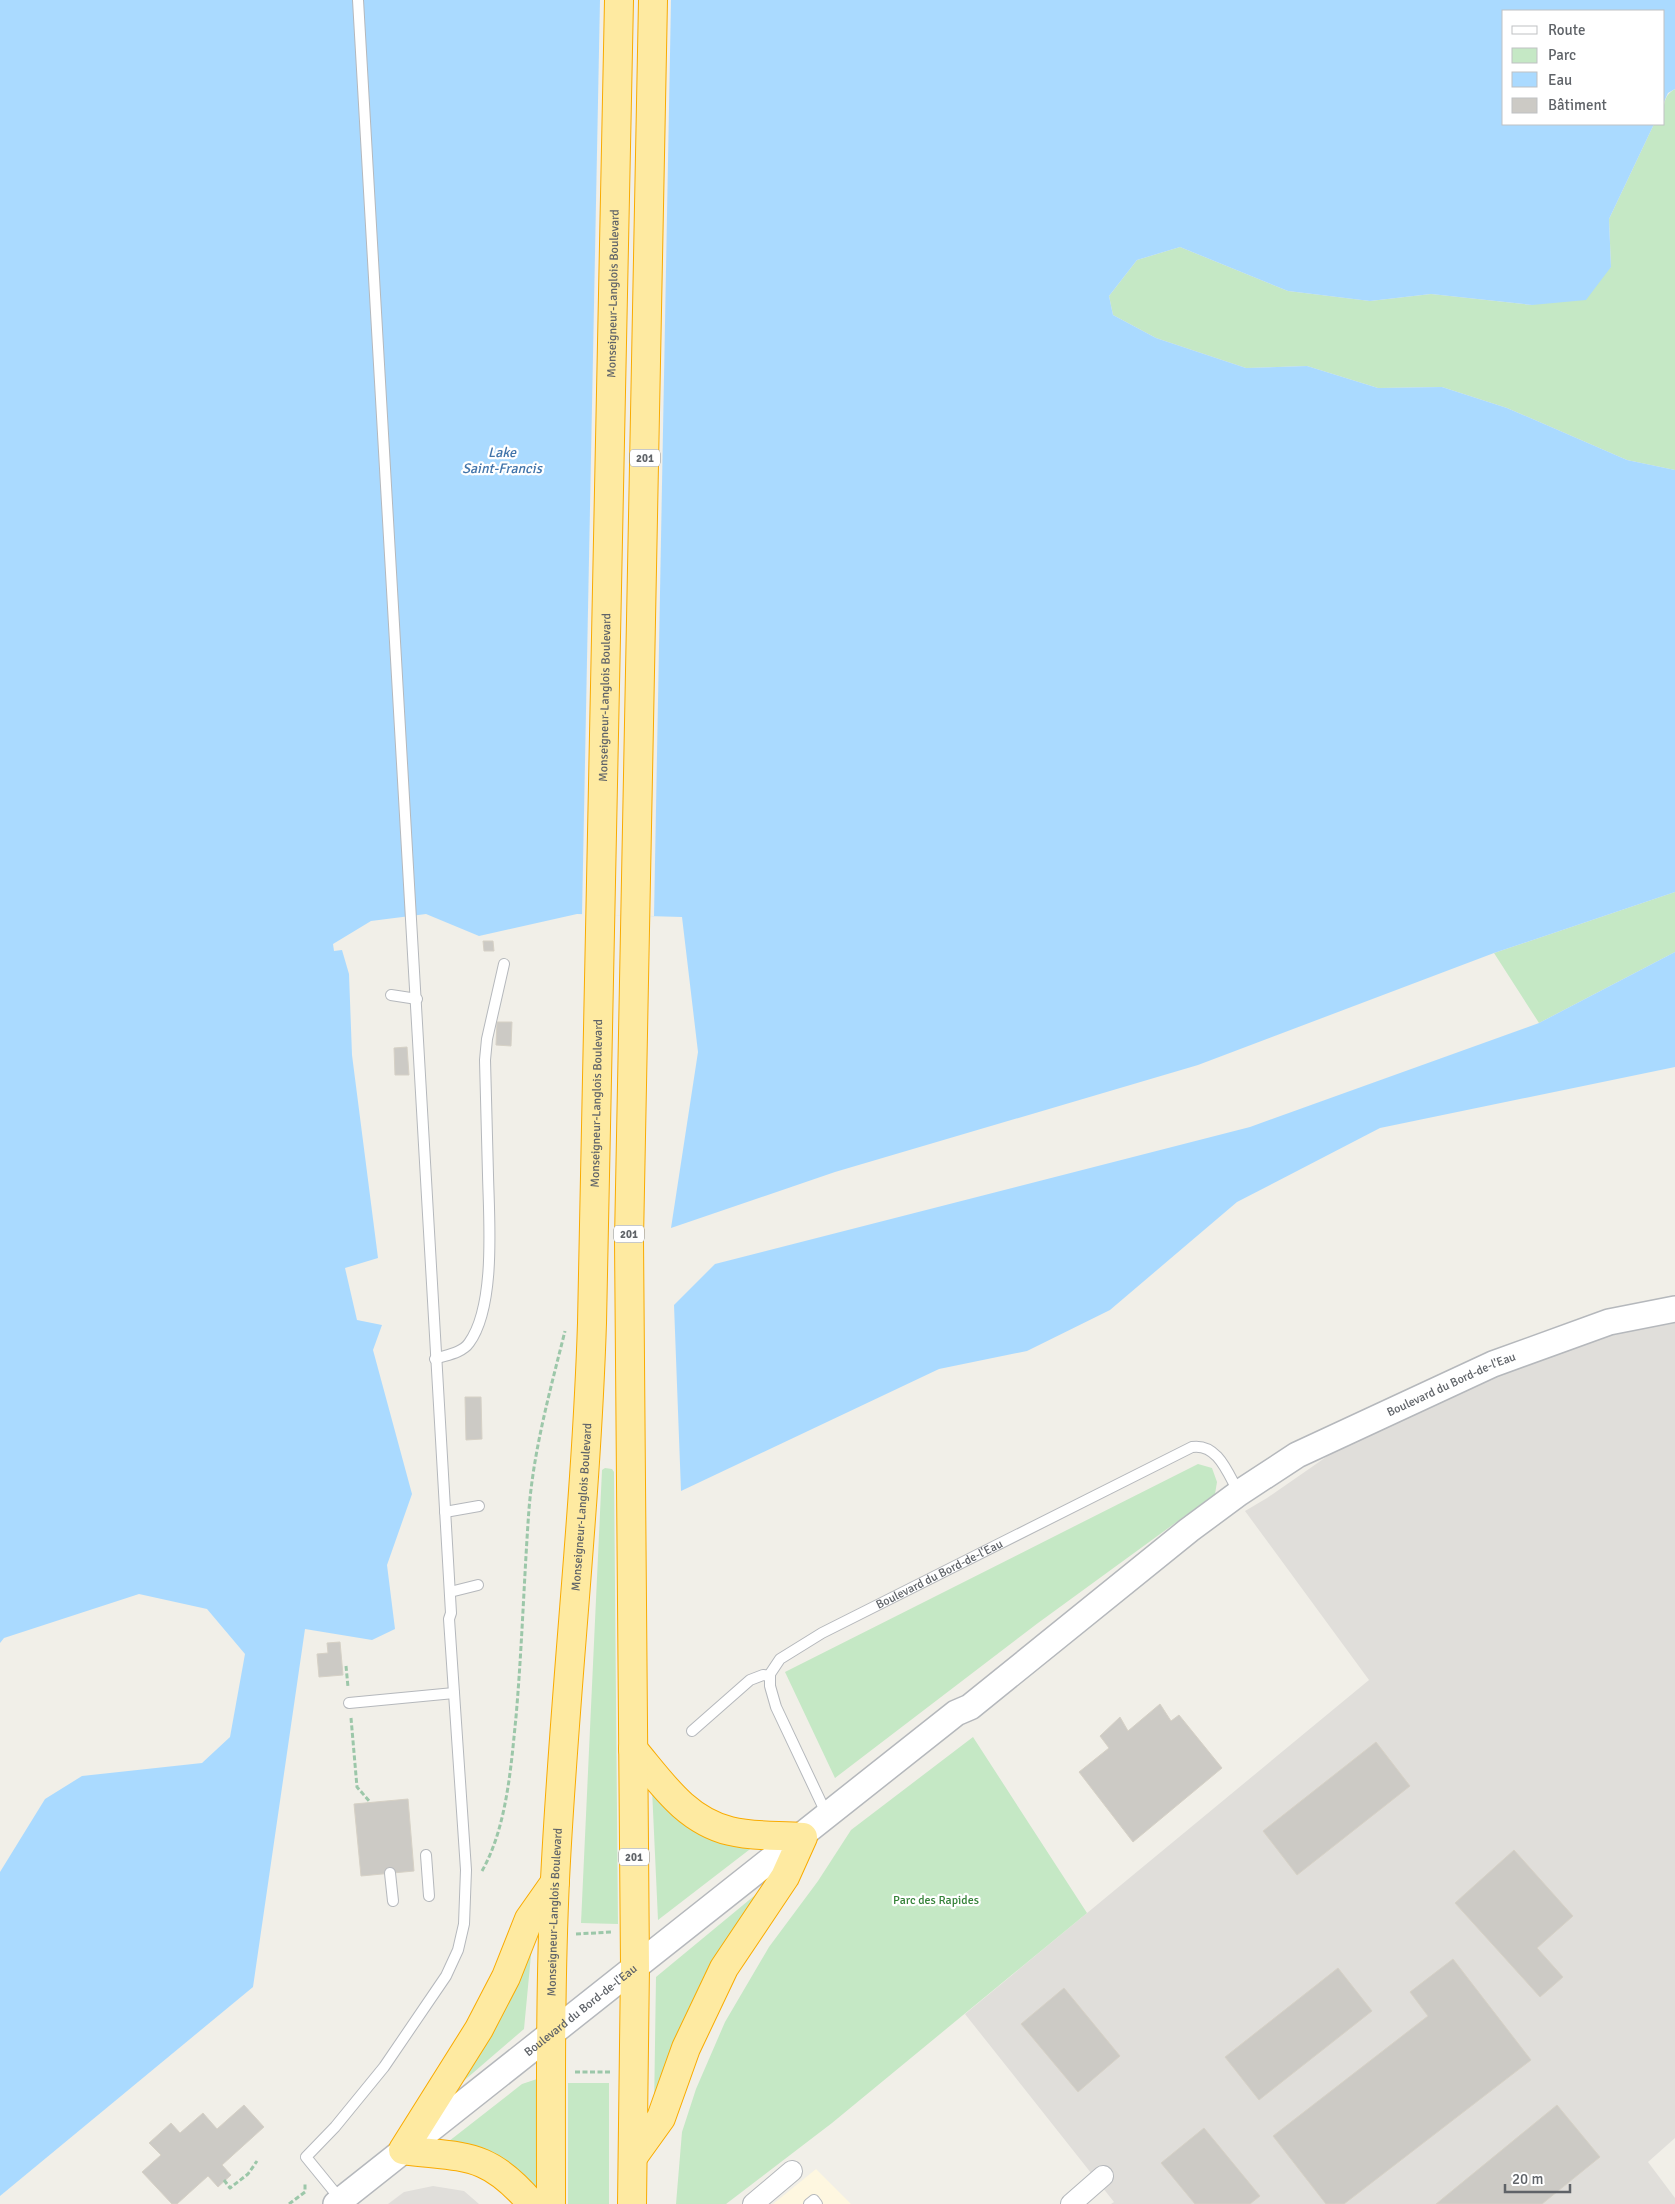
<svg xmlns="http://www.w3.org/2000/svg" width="1675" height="2204" font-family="Signika,sans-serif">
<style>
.commercial{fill:#fef7e0}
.industrial{fill:#e0deda}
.green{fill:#c5e8c5}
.water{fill:#aadaff}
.pier{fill:#f1efe8}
.building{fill:#cccac5;stroke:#d6d1c6}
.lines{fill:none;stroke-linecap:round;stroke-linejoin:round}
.service-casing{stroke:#b5b8bc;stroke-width:12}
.minor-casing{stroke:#b5b8bc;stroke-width:22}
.tertiary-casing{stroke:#b5b8bc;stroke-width:28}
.trunk-casing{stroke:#f9ab00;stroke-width:30}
.path{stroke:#9cc7a9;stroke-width:3;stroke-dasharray:5 2.5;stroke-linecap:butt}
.service{stroke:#fff;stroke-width:10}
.minor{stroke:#fff;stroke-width:20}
.tertiary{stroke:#fff;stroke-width:25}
.trunk{stroke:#feeaa1;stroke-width:28}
.labels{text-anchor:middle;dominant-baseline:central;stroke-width:4.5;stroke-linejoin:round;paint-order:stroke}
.shield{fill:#fff;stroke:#8f9295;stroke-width:1}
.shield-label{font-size:11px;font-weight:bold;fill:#5f6368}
.street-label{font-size:12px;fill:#5f6368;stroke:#fff}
.park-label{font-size:12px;fill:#348238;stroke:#fff}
.water-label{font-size:14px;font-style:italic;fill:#4174aa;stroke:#fff}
</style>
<rect width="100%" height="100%" fill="#f1efe8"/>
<path class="commercial" d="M 816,2169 L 851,2204 L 773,2204 Z"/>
<path class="industrial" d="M 1675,1309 L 1675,2138 L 1648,2162 L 1675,2198 L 1675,2204 L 1111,2204 L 1114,2202 L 965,2014 L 1369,1680 L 1245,1511 L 1267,1498 L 1391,1412 Z
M 433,2186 L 464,2191 L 479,2204 L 388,2204 L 404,2192 Z"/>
<path class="green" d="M 1675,89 L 1675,470 L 1627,460 L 1507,408 L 1442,387 L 1378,388 L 1307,366 L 1246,368 L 1156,338 L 1113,315 L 1109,296 L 1137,260 L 1180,247 L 1288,291 L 1370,301 L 1431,294 L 1532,305 L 1611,267 L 1609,219 L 1654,124 L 1664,124 C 1664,109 1661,97 1675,89 Z
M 1675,892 L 1675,952 L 1539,1023 L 1494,953 Z
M 1198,1464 L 1212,1468 L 1217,1482 L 1215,1494 L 1038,1623 L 835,1778 L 785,1672 Z
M 605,1468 L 612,1469 L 614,1472 L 618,1924 L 581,1923 L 602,1470 Z
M 973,1737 L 1087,1913 L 832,2123 L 726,2204 L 676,2204 L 682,2132 L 696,2089 L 725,2022 L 769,1947 L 818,1881 L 851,1830 Z
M 652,1789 L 758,1843 L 658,1920 Z
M 765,1887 L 654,2110 L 656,1977 Z
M 539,1924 L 531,1955 L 524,2029 L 452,2091 Z
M 537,2079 L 537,2193 L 444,2145 L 522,2084 Z
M 568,2083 L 609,2083 L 609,2204 L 568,2204 Z"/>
<path class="water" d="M 0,0 L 1675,0 L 1675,89 L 1668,93 L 1664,102 L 1664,11 L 1504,11 L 1504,124 L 1654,124 L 1609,219 L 1611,267 L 1586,300 L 1532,305 L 1431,294 L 1370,301 L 1288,291 L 1180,247 L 1137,260 L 1109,296 L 1113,315 L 1156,338 L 1246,368 L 1307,366 L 1378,388 L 1442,387 L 1507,408 L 1627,460 L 1675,470 L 1675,892 L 1494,953 L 1198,1065 L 835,1172 L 671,1228 L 698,1052 L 682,917 L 577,914 L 479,936 L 426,914 L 371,921 L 333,944 L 334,951 L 342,950 L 349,974 L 352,1055 L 378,1258 L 345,1268 L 357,1320 L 382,1325 L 373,1350 L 412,1494 L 387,1565 L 395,1629 L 372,1640 L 305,1629 L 253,1987 L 0,2196 L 0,1872 L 45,1799 L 82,1776 L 202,1763 L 230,1737 L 245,1654 L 207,1609 L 139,1594 L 4,1638 L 0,1643 Z
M 1675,952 L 1675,1067 L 1380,1128 L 1237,1202 L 1110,1310 L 1027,1351 L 939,1369 L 681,1491 L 674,1305 L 715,1264 L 1250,1127 L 1539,1023 Z"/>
<path class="pier" d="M 600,0 L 671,0 L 654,916 L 582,915 Z"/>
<path class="building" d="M 483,941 L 493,941 L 494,951 L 484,951 Z
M 497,1022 L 512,1022 L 511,1046 L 496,1045 Z
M 407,1047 L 409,1075 L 395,1075 L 394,1048 Z
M 465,1397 L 481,1397 L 482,1439 L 466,1440 Z
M 340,1642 L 343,1675 L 319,1677 L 317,1654 L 328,1653 L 327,1643 Z
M 1160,1704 L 1171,1721 L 1179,1715 L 1222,1768 L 1133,1842 L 1079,1772 L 1109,1748 L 1100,1736 L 1120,1717 L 1128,1731 Z
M 1376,1742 L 1410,1786 L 1297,1875 L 1263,1831 Z
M 408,1799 L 414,1871 L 361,1876 L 354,1804 Z
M 1514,1850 L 1573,1916 L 1537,1948 L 1563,1977 L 1540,1997 L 1455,1903 Z
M 1453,1959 L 1531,2060 L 1344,2204 L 1326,2204 L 1273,2136 L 1428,2016 L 1410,1992 Z
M 1338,1968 L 1372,2011 L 1259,2100 L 1225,2057 Z
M 1064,1988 L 1120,2056 L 1078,2092 L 1021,2024 Z
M 244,2105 L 264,2127 L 222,2165 L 231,2175 L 218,2187 L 208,2176 L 177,2204 L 172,2204 L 142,2172 L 161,2155 L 149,2143 L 171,2123 L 180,2133 L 203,2113 L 217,2129 Z
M 1557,2105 L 1600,2157 L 1542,2204 L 1436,2204 Z
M 1204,2128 L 1260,2196 L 1250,2204 L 1195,2204 L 1161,2163 Z"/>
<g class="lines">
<g class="service-casing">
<g id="service">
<path d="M 391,995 L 417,999"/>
<path d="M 435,1359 C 446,1355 462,1353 469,1343 C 496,1306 489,1220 488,1175 C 487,1137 486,1099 485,1060 L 487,1039 L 504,964"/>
<path d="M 445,1512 L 479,1506"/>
<path d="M 450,1592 L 478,1585"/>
<path d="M 349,1703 L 454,1693"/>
<path d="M 692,1731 L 750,1680 L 763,1675 L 770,1676"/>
<path id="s1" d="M 827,1815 L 776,1707 L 770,1686 L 770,1674 L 780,1659 L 822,1633 L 1192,1447 C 1218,1443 1228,1474 1239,1493"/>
<path d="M 426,1855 L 429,1896"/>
<path d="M 390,1873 L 393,1901"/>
<path d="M 341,2200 L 306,2157 L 335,2127 L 384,2067 L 446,1976 L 458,1950 L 464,1924 L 466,1870 L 449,1619 L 451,1613 L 358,0"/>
<path d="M 809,2204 L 814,2200 L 817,2204"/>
</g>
</g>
<g class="minor-casing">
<path id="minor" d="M 753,2204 L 792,2171
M 1071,2204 L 1103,2176"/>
</g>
<g class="tertiary-casing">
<g id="tertiary">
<path id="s2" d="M 336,2204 L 956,1713 L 970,1707 L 1189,1530 L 1239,1493 L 1297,1455 L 1493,1364 L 1609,1322 L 1675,1309"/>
</g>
</g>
<g class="trunk-casing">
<g id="trunk">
<path d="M 633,1749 C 661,1782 685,1820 730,1831 C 753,1837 779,1835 803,1837 L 785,1877 L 724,1968 L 686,2048 L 661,2118 L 633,2157"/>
<path d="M 532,2204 C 487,2151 465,2158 403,2150 L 479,2029 L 506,1977 L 529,1919 L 555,1882"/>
<path id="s3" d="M 551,2204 C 551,2096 550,1988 555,1880 C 564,1695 586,1509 592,1323 L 619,0"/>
<path d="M 632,2204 L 635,1966 L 629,1240 L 653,0"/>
</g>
</g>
<path class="path" d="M 346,1666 L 348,1687
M 351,1718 L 357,1787 L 370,1802
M 482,1871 C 507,1827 511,1766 516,1717 C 522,1648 524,1578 529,1509 C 534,1448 550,1391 565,1331
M 576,1934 L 612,1932
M 575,2072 L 611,2072
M 224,2180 L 230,2188 L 248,2174 L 257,2161
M 289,2204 L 305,2192 L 305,2182"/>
<use href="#service" class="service"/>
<use href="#minor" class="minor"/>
<use href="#tertiary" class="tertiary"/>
<use href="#trunk" class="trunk"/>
</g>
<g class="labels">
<g class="shield">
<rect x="630" y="449.5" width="30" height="17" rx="4"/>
<rect x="614" y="1225.5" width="30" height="17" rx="4"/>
<rect x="619" y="1848.5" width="30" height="17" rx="4"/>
</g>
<g class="shield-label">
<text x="645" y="458">201</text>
<text x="629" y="1234">201</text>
<text x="634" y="1857">201</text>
</g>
<g class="street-label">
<text stroke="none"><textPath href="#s3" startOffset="1912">Monseigneur-Langlois Boulevard</textPath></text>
<text stroke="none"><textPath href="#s3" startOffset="1508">Monseigneur-Langlois Boulevard</textPath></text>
<text stroke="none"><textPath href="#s3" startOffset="1102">Monseigneur-Langlois Boulevard</textPath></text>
<text stroke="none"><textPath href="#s2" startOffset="1389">Boulevard du Bord-de-l'Eau</textPath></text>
<text stroke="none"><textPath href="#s3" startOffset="698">Monseigneur-Langlois Boulevard</textPath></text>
<text stroke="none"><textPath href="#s1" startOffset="352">Boulevard du Bord-de-l'Eau</textPath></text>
<text stroke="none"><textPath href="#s3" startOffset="292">Monseigneur-Langlois Boulevard</textPath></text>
<text stroke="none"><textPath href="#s2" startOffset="312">Boulevard du Bord-de-l'Eau</textPath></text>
</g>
<g class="park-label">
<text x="936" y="1900">Parc des Rapides</text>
</g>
<g class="water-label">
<text x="502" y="452">Lake<tspan x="502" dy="16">Saint-Francis</tspan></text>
</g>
</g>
<rect x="1502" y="10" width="162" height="115" fill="#ffffff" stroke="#bfc1c3"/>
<rect x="1512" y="26" width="25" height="8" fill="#ffffff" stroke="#bfc1c3"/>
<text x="1548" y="35" font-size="15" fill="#5f6368">Route</text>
<rect x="1512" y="48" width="25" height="15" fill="#c5e8c5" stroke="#bfc1c3"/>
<text x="1548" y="60" font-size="15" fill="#5f6368">Parc</text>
<rect x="1512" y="72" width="25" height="15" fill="#aadaff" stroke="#bfc1c3"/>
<text x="1548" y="85" font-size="15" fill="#5f6368">Eau</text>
<rect x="1512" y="98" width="25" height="15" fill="#cccac5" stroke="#bfc1c3"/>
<text x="1548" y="110" font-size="15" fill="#5f6368">Bâtiment</text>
<path d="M1505 2184v8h65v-8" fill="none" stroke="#5f6368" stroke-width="2.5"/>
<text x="1512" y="2184" font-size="15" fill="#5f6368" stroke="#ffffff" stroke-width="4" paint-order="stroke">20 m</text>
</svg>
